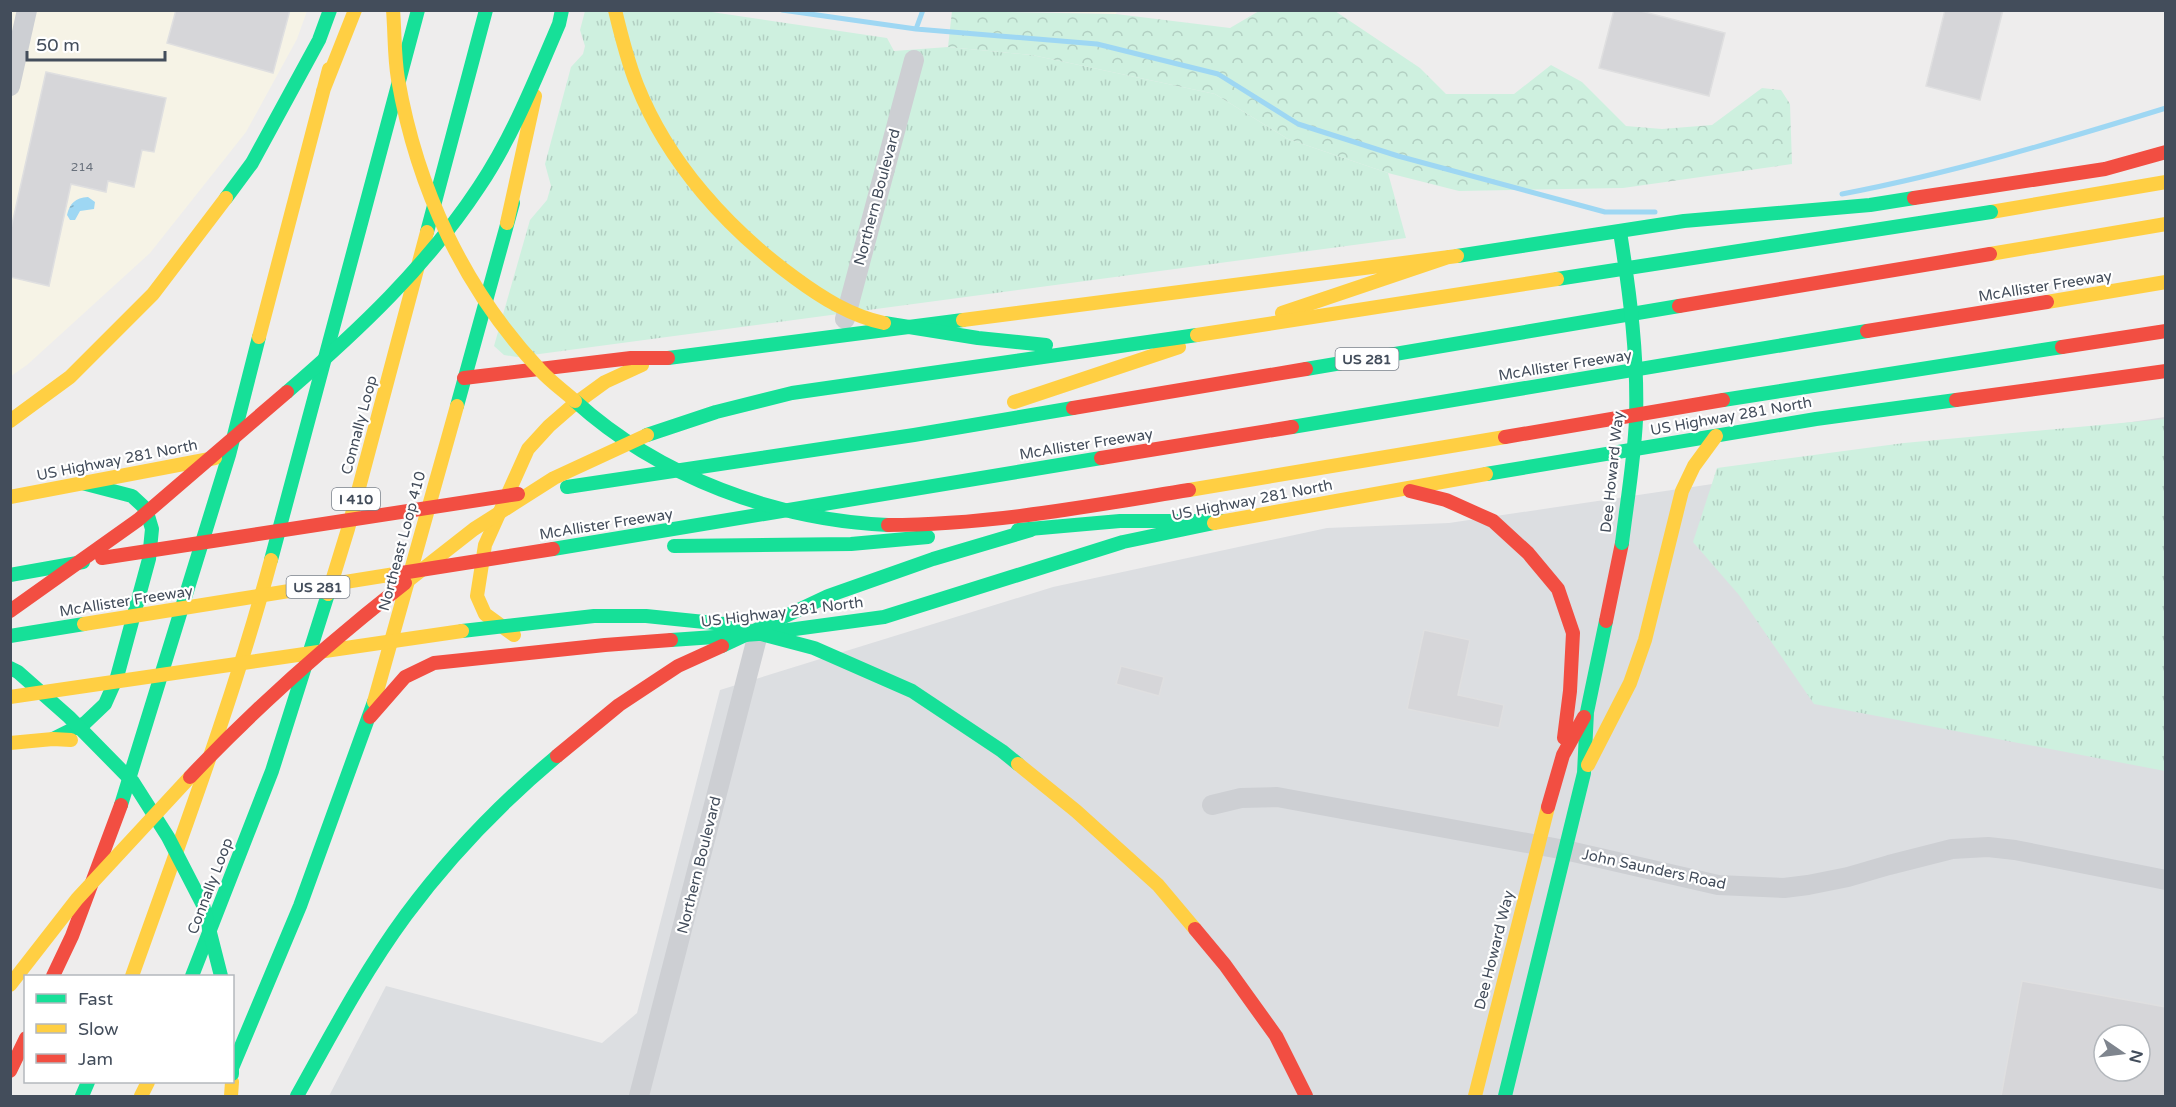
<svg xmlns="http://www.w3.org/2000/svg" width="2176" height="1107" font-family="'Varela Round',sans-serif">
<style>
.commercial{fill:#f6f3e6}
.airport{fill:#dcdee1;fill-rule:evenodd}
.grass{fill:url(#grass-tufts)}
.forest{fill:url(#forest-crowns)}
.water{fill:url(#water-ripples)}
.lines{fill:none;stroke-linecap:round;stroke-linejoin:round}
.stream{stroke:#9ed7f3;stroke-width:5}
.building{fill:#d6d6d9;stroke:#dfdfe0;stroke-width:1.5;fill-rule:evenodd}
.street{stroke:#cdcfd3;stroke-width:20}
.fast{stroke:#16e098;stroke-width:14}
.slow{stroke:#ffcf43;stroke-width:14}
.jam{stroke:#f24e42;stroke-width:14}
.fast-bridge{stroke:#16e098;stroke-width:14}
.slow-bridge{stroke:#ffcf43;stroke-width:14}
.jam-bridge{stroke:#f24e42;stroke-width:14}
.labels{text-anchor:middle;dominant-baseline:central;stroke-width:4.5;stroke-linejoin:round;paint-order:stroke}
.number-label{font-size:12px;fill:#69717c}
.shield{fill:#fff;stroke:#7b828c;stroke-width:1.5}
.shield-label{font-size:14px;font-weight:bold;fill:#434d5b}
.street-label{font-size:15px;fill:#434d5b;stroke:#fff}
</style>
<defs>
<pattern id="grass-tufts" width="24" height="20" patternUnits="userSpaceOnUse" patternTransform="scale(1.5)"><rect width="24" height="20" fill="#cef0df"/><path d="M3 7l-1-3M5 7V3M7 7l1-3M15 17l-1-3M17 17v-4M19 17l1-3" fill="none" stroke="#b2cfc2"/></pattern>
<pattern id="forest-crowns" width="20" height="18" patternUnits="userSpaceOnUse" patternTransform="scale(1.5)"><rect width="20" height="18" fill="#cef0df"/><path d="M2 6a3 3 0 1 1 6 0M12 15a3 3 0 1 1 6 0" fill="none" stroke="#b2cfc2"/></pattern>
<pattern id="water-ripples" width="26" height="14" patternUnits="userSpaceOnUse" patternTransform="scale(1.5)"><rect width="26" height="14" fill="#9ed7f3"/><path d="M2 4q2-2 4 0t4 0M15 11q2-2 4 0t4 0" fill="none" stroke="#82b1c8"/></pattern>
</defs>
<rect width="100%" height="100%" fill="#eeeded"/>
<path class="commercial" d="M 11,11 L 307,11 L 297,39 L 246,132 L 150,253 L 27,365 L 11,376 Z
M 1018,11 L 1117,11 L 1116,14 Z"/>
<path class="airport" d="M 2165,417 L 2165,1096 L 329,1096 L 386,986 L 602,1043 L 637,1013 L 720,690 L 1053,587 L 1327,528 L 1449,523 ZM 2104,1035 L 2140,1035 L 2140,1071 L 2104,1071 Z"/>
<path class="grass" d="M 585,11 L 705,11 L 887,38 L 894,51 L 948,47 L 1032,55 L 1215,94 L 1288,139 L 1388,173 L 1406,238 L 517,357 L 504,355 L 494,346 L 530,220 L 547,200 L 551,186 L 545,164 L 571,67 L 583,54 L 585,46 L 580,30 Z
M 2165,419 L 2165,771 L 1814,704 L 1739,595 L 1693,542 L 1717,468 L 1904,443 Z"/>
<path class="forest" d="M 952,11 L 1116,14 L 1230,28 L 1259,11 L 1335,11 L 1420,68 L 1446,94 L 1514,94 L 1551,65 L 1582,82 L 1626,126 L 1662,129 L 1712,125 L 1762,88 L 1781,90 L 1790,104 L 1792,164 L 1623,188 L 1459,191 L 1388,173 L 1288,139 L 1215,94 L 1032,55 L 948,47 Z"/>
<path class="water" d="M 88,197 L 95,202 L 94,209 L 80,211 L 75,220 L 70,220 L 67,215 C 70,203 75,198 88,197 Z"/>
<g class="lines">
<path class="stream" d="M 782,10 L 916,29 L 1097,44 L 1218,74 L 1298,124 L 1398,156 L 1605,212 L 1655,212
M 916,29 L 923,10
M 1842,194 C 1952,173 2059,141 2166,108"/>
</g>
<path class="building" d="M 176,10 L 290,10 L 273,73 L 167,43 Z
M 1614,10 L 1637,10 L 1725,33 L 1709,96 L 1599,68 Z
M 1945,10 L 2003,10 L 1980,100 L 1926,86 Z
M 46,72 L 166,98 L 154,152 L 142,150 L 134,187 L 108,181 L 106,192 L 71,184 L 49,286 L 10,277 L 10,233 Z
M 1424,630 L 1470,640 L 1458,695 L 1504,705 L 1499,728 L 1407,709 Z
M 1121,666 L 1164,677 L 1159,696 L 1116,684 Z
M 2022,981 L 2166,1007 L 2166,1096 L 2001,1096 ZM 2104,1035 L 2140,1035 L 2140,1071 L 2104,1071 Z"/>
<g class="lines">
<path class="street" d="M 10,86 L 27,10
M 845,319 L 914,60
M 1212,805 L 1241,798 L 1277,797 L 1565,850 L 1718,885 L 1784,888 L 1808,885 L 1848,877 L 1889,865 L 1952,849 L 1988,847 L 2015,850 L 2166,880
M 639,1096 L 758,634"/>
<path class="fast" d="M 226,198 L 252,163 L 319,40 L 330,10
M 427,232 L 486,10
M 1457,256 L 1684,221 L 1870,205 L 1914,198
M 668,358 L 963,320
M 1306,369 L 1679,306
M 457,406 L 513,203
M 1292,427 L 1867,331
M 1486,474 L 1816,419 L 1956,400
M 567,487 L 914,435 L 1073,408
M 1018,530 L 1120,521 L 1223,521
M 674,546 L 851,544 L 928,537
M 553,549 L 1101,458
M 271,560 L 418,10
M 10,575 L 83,562
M 10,636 L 84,624
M 671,640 L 758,634 L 884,617 L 1123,542 L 1214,523
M 53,739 L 85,723 L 105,704 L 117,677 L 149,559 L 152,529 L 146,509 L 132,496 L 82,483
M 121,805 L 229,455 L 259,337
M 192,976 L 272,771 L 328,594
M 232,1068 L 300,906 L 374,702
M 82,1096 L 88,1082
M 1505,1096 L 1584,773 L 1587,712 L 1606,621"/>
<path class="slow" d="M 323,91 L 355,10
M 1991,212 L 2166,182
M 507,223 L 535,96
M 1990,254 L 2166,224
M 2047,302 L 2166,282
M 1282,313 L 1448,257
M 963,320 L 1457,256
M 259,337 L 329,69
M 1014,402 L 1179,347
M 10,421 L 70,377 L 153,294 L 226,198
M 10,497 L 215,458
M 1214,523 L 1486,474
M 328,594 L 348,529 L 427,232
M 514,635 L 485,614 L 477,596 L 485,545 L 528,449 L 549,426 L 572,406 L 605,382 L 642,365
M 374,702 L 457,406
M 10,743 L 53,739 L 71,740
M 1588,765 L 1630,683 L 1645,640 L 1682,491 L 1694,466 L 1716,436
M 132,976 C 181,838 233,701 271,560
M 141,1096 L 148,1082
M 231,1096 L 232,1082
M 1475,1096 L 1548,807"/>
<path class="jam" d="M 1914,198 L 2105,169 L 2166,152
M 1679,306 L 1990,254
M 1867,331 L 2047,302
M 464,378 L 631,358 L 668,358
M 1956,400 L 2166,371
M 1073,408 L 1306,369
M 1101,458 L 1292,427
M 1410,491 L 1446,500 L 1493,521 L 1528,553 L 1558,589 L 1573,633 L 1570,691 L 1564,738
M 1606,621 L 1622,543
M 370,717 L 405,677 L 434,663 L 605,645 L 671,640
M 1548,807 L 1563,755 L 1584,717
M 53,976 L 72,936 L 121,805
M 10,1071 L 26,1038"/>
<path class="fast-bridge" d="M 1620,232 C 1630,294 1638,357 1636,420 C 1634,461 1627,502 1622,543
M 1557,279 L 1991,212
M 884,323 L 978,338 L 1046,345
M 287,392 C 358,331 427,266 479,187 C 513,136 535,80 559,24 L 562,10
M 1723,400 L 2062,347
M 575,401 C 659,477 776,520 888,525
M 647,435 L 716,412 L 792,393 L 1197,335
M 462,631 L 594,616 L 646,616 L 724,624 L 814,648 L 912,691 L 1002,751 L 1018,764
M 722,646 L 828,596 L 933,559 L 1031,530
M 10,668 L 18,672 L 69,717 L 133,782 L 168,837 L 203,905 L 221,976
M 232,1060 L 232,1074
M 297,1096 C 331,1035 364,972 406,915 C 449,857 501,803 557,756"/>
<path class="slow-bridge" d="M 393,10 C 395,33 394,56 398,79 C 417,188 464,290 541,371 C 551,382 564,391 575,401
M 615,10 C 621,35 627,60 637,85 C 668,163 728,229 795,278 C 822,298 851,316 884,323
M 1197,335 L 1557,279
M 1189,490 L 1505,437
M 405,583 L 474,529 L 554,478 L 647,435
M 84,624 L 395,574
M 10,697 L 462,631
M 1018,764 L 1076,811 L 1158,885 L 1195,929
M 10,985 L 77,899 L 190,777"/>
<path class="jam-bridge" d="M 2062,347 L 2166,331
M 1505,437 L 1723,400
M 888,525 C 989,525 1090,506 1189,490
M 102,558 L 518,494
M 395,574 L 553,549
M 10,611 L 138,520 L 287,392
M 557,756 L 619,705 L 678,666 L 722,646
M 190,777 C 256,707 330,642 405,583
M 1195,929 L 1225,965 L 1276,1036 L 1306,1096"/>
</g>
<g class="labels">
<g class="number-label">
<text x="82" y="167">214</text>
</g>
<g class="shield">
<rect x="1335.5" y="348" width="63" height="22" rx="4.5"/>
<rect x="332" y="488" width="48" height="22" rx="4.5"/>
<rect x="286.5" y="576" width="63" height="22" rx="4.5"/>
</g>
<g class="shield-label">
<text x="1367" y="359">US 281</text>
<text x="356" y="499">I 410</text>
<text x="318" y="587">US 281</text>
</g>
<g class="street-label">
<text transform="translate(877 197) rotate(-75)">Northern Boulevard</text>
<text transform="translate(2045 286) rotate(-9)">McAllister Freeway</text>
<text transform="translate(1565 365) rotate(-9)">McAllister Freeway</text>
<text transform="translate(1731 416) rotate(-10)">US Highway 281 North</text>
<text transform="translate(359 425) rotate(-75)">Connally Loop</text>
<text transform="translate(1086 444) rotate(-9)">McAllister Freeway</text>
<text transform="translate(117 460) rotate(-11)">US Highway 281 North</text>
<text transform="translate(1612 472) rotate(-84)">Dee Howard Way</text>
<text transform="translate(1252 500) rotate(-11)">US Highway 281 North</text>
<text transform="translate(606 524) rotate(-9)">McAllister Freeway</text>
<text transform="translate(402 541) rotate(-75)">Northeast Loop 410</text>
<text transform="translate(126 601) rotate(-9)">McAllister Freeway</text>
<text transform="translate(782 612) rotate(-7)">US Highway 281 North</text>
<text transform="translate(699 865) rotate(-76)">Northern Boulevard</text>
<text transform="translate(1654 869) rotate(12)">John Saunders Road</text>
<text transform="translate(210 886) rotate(-69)">Connally Loop</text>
<text transform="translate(1494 950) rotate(-76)">Dee Howard Way</text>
</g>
</g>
<rect width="2176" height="1107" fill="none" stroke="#434d5b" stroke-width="24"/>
<rect x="24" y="975" width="210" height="108" fill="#ffffff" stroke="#b4b8bd" stroke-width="1.5"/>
<rect x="36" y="994" width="30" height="9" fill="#16e098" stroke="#b4b8bd" stroke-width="1.5"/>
<text x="78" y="1005" font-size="18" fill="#434d5b">Fast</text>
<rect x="36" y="1024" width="30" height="9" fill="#ffcf43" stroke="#b4b8bd" stroke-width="1.5"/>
<text x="78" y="1035" font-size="18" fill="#434d5b">Slow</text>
<rect x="36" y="1054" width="30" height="9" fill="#f24e42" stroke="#b4b8bd" stroke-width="1.5"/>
<text x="78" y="1065" font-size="18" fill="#434d5b">Jam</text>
<g transform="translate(2122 1053) rotate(104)"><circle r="28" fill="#ffffff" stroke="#b4b8bd" stroke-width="1.5"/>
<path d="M0-4.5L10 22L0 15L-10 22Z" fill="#7f858e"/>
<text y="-9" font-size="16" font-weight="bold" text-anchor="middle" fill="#434d5b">N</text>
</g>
<path d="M27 51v9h138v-9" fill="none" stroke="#434d5b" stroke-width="3"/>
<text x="36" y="51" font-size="18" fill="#434d5b" stroke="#ffffff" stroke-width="4.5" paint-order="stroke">50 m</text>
</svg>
